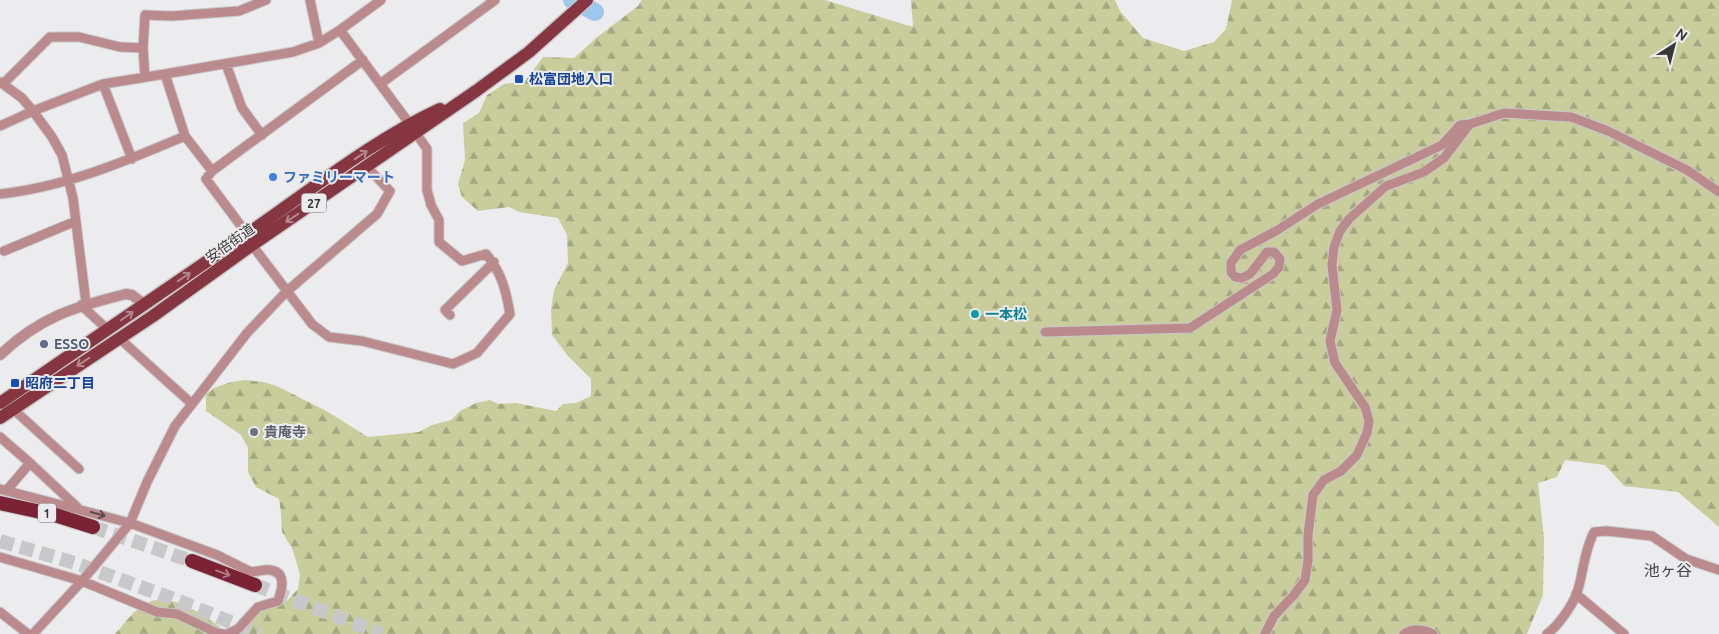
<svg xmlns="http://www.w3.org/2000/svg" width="1719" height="634" font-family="Ubuntu,'Noto Sans JP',sans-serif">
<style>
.forest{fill:url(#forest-firs)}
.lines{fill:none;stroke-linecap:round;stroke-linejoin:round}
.river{stroke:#9bc8eb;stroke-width:18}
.trunk-tunnel{stroke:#c8c8ca;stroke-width:14;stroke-dasharray:14 7;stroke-linecap:butt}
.minor-casing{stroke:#c8c8ca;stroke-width:11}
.tertiary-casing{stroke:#c8c8ca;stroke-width:12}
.primary-casing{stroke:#c8c8ca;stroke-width:15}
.trunk-casing{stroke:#c8c8ca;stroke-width:16}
.minor{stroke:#ba8a8d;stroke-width:9}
.tertiary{stroke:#ba8a8d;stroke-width:10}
.primary{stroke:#863641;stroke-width:12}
.trunk{stroke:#7b2234;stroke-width:14}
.oneway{stroke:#b4888f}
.oneway2{stroke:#584c4d}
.oneway3{stroke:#ae7d88}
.transit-dot{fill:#1a4fb4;stroke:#ececef;stroke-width:2}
.shop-dot{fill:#3f7fe0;stroke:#ececef;stroke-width:2}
.culture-dot{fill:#0f9aa8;stroke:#ececef;stroke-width:2}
.service-dot{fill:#5c6f8a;stroke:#ececef;stroke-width:2}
.worship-dot{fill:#6b7280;stroke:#ececef;stroke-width:2}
.labels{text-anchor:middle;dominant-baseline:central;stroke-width:4;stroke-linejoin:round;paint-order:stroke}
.shield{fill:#ececef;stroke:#6d6d6f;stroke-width:1}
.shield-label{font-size:12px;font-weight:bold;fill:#373738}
.transit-label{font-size:14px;font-weight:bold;fill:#164399;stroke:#ececef;text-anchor:start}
.shop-label{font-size:14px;font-weight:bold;fill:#366cbe;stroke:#ececef;text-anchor:start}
.street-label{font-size:14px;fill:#373738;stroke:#ececef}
.culture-label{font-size:14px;font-weight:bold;fill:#0d838f;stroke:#ececef;text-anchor:start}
.service-label{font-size:14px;font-weight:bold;fill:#4e5e75;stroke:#ececef;text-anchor:start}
.worship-label{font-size:14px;font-weight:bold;fill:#5b616d;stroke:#ececef;text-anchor:start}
.quarter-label{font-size:16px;fill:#444447;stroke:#ececef}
</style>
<defs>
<pattern id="forest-firs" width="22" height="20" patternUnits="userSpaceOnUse" patternTransform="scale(1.25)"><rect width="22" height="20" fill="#c9cd9b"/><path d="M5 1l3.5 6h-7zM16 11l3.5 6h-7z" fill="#a4a77f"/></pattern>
</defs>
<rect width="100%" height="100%" fill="#ececef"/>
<path class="forest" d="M 642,0 L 825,0 L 913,27 L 911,0 L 1115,0 L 1120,11 L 1143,38 L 1184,51 L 1214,42 L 1226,29 L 1232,0 L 1719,0 L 1719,527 L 1678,492 L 1624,486 L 1605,465 L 1565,460 L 1557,477 L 1538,483 L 1544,539 L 1543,595 L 1527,634 L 115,634 C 125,623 135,608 149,602 C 174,592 208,618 227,632 L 247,619 L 251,607 L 260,603 L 267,605 L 285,603 L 298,589 L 300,574 L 292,548 L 282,532 L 281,513 L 279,499 L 256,487 L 248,472 L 248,448 L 241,435 L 206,411 L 206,394 L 214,388 L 231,382 L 245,380 L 264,382 L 279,387 L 328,412 L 368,437 L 419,432 L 432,425 L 451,420 L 460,411 L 476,403 L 490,400 L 498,404 L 516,403 L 556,411 L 563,404 L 576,403 L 591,396 L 591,379 L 568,356 L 552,335 L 551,310 L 554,290 L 568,263 L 567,235 L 558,218 L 519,212 L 509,207 L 478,211 L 462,197 L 458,184 L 465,160 L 463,123 L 479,113 L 487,95 L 504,84 L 525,81 L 543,57 L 574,58 L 596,38 L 638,6 Z"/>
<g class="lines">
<path class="river" d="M 572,0 L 595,12"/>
<path class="trunk-tunnel" d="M 93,527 L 192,561
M 0,541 L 75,563 L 179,601 L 260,634
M 255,585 L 382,634"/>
<g class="minor-casing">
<path id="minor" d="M 310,0 L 319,43
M 340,30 L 409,123
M 143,48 L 145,15 L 172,16 L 239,11 L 266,0
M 363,60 L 212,171 L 185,136 L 165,74 L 293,52 L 319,43 L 340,30 L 381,0
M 226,64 L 242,108 L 262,135
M 0,82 L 22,98 L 33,111 L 103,84 L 165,74
M 3,84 L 50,37 L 79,37 L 120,47 L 143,48 L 145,77
M 103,84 L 132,159
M 380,84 L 495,0
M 0,126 L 33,111 L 52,137 L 62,155 L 73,198 L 86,303
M 212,171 L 206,179 L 247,234 L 252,245 L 312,324 L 329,337 L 362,341 L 453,364 L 477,353 L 510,314 C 506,291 502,273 486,254 L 462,261 L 439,242 L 439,220 L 431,205 L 427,190 L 427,149 L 416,133
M 0,194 C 65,187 126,161 185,136
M 4,251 L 76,221
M 81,305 L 107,329
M 450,315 L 445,310 L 494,262
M 1045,332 L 1190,328 L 1273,274 L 1279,267 L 1280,259 L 1274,252 L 1267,252 L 1250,274 L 1242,278 L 1235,277 L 1231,272 L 1231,263 L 1240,250 L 1276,231 L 1318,204 L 1442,145 L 1460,125 L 1470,124 L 1504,113 L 1571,117 L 1608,131 L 1687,170 L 1719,192
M 119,338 L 192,404
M 13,409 L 79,469
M 0,437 L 30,463 L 7,490
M 30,463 L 77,507
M 0,489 L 130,523 L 217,555 L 249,571 C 256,573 262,569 270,570 C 287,572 282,590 278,601 L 258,607 L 238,629 L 227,634
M 0,557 L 82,581 L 157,612 L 177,614 L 217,633 L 223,634
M 1576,594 L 1624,634
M 0,612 L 28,634
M 33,634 L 82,581 L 130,523 L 147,482 L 175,426 L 247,333 L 286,292 L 377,214 L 390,191 L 367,167
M 1265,634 L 1274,616 L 1293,596 L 1305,580 L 1308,561 L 1308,535 L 1313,495 L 1324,480 L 1341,471 L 1357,455 L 1367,433 L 1369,421 L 1365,407 L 1335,363 L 1330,341 L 1337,310 L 1332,265 L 1334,247 L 1340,231 L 1349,219 L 1386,186 L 1424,172 L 1444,158 L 1470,124
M 1404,634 C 1413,628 1424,629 1433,634
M 1547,634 C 1558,626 1572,606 1577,593 C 1584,571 1583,554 1594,532 L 1607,531 L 1652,536 L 1686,559 L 1719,570"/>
</g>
<g class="tertiary-casing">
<path id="tertiary" d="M 0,355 C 40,317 74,307 126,294 L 132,295 L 144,304"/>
</g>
<g class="primary-casing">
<path id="primary" d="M 0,403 C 82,346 165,291 247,234 C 310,191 371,141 440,109
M 0,418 L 153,316 L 252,245 L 476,91 L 529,52 L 587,0"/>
</g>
<g class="trunk-casing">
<path id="trunk" d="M 0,503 L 55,515 L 93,527
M 192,561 L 255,585"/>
</g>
<use href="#minor" class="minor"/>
<use href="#tertiary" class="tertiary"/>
<use href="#primary" class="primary"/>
<use href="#trunk" class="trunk"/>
</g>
<defs><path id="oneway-shaft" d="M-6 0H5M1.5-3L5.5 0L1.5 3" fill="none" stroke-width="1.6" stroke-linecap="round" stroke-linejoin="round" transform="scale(1.25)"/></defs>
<g class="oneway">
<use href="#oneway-shaft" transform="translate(361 155) rotate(-34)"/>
<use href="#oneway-shaft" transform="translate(292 218) rotate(146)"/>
<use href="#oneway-shaft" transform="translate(184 277) rotate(-34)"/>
<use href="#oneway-shaft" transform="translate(127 316) rotate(-35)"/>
<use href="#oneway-shaft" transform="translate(83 362) rotate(146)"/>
</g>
<use class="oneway2" href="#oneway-shaft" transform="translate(98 514) rotate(15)"/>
<use class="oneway3" href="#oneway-shaft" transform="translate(223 573) rotate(20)"/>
<g class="transit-dot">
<rect x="514" y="74" width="10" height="10" rx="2.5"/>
<rect x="10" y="378" width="10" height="10" rx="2.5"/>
</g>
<circle class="shop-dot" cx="273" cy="177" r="5"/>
<circle class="culture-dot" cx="975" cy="314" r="5"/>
<circle class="service-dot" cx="44" cy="344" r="5"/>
<circle class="worship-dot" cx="254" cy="432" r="5"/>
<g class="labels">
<g class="shield">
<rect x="301.5" y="193.5" width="25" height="19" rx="4"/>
<rect x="38" y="503.5" width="18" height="19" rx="4"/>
</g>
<g class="shield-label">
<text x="314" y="203">27</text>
<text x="47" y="513">1</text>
</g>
<g class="transit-label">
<text x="529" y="79">松富団地入口</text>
<text x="25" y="383">昭府二丁目</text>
</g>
<g class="shop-label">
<text x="283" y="177">ファミリーマート</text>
</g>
<g class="street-label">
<text transform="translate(230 243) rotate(-35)">安倍街道</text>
</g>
<g class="culture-label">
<text x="985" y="314">一本松</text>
</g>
<g class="service-label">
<text x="54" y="344">ESSO</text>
</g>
<g class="worship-label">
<text x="264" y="432">貴庵寺</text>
</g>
<g class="quarter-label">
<text x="1668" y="570">池ヶ谷</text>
</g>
</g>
<g transform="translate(1674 45) rotate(36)" stroke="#ececef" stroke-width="4" paint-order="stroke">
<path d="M0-4L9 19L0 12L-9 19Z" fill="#373738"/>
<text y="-8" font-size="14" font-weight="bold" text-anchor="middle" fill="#373738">N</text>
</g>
</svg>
